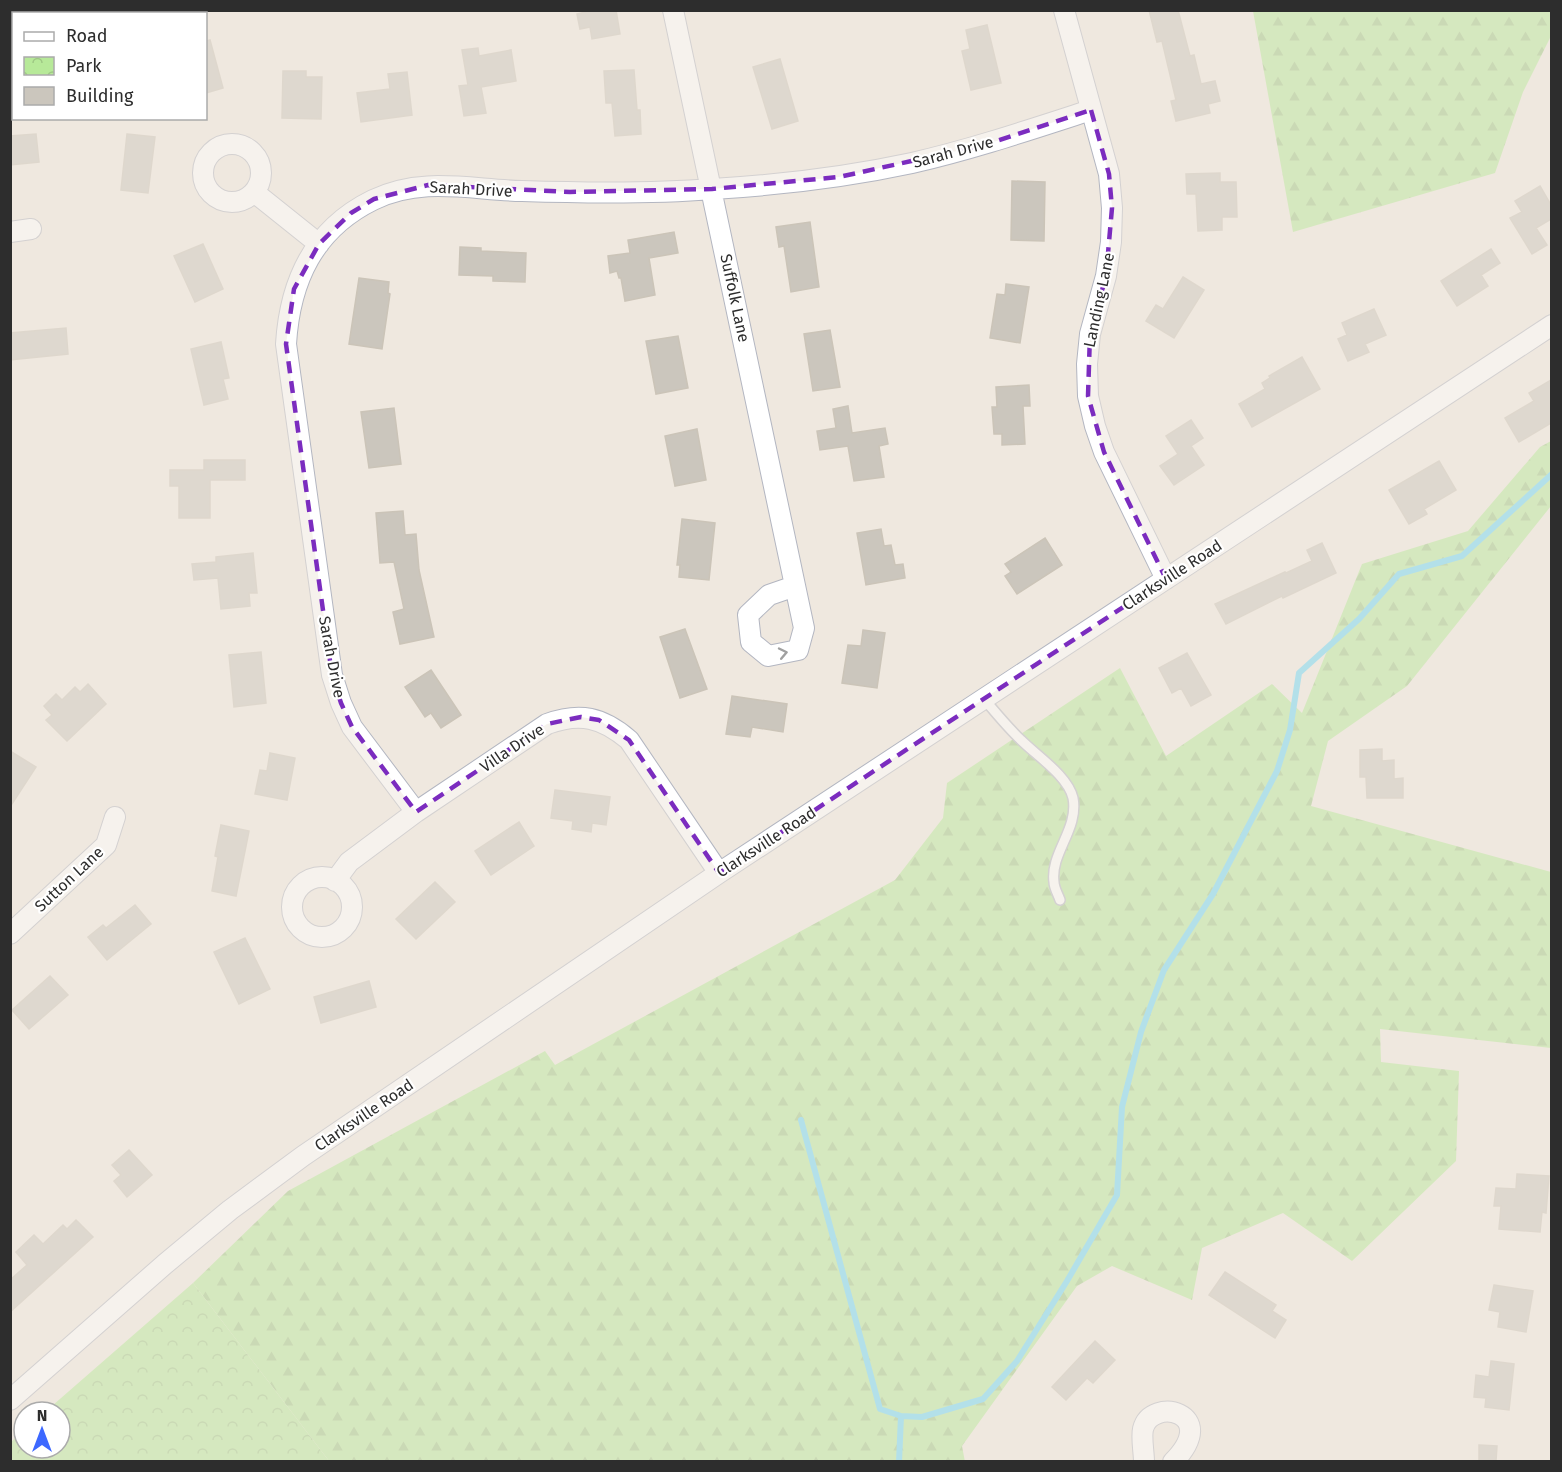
<svg xmlns="http://www.w3.org/2000/svg" width="1562" height="1472" font-family="'Fira Sans',sans-serif">
<style>
.forest{fill:url(#forest-firs)}
.park{fill:url(#park-crowns)}
.lines{fill:none;stroke-linecap:round;stroke-linejoin:round}
.stream{stroke:#6cd7f7;stroke-width:6}
.building{fill:#cbc6bd;stroke:#cbc4b8;stroke-width:1.5}
.service-casing{stroke:#b3b6c1;stroke-width:12}
.minor-casing{stroke:#b3b6c1;stroke-width:22}
.service{stroke:#fff;stroke-width:9}
.minor{stroke:#fff;stroke-width:20}
.oneway{stroke:#a0a0a0}
.marked{fill:none;stroke:#7b2cbf;stroke-width:4.5;stroke-dasharray:12 8;stroke-linejoin:round}
.labels{text-anchor:middle;dominant-baseline:central;stroke-width:4.5;stroke-linejoin:round;paint-order:stroke}
.street-label{font-size:16px;fill:#2d2d2d;stroke:#fff}
</style>
<defs>
<pattern id="forest-firs" width="22" height="20" patternUnits="userSpaceOnUse" patternTransform="scale(1.5)"><rect width="22" height="20" fill="#b7e999"/><path d="M5 1l3.5 6h-7zM16 11l3.5 6h-7z" fill="#9ec884"/></pattern>
<pattern id="park-crowns" width="20" height="18" patternUnits="userSpaceOnUse" patternTransform="scale(1.5)"><rect width="20" height="18" fill="#b7e999"/><path d="M2 6a3 3 0 1 1 6 0M12 15a3 3 0 1 1 6 0" fill="none" stroke="#9ec884"/></pattern>
</defs>
<rect width="100%" height="100%" fill="#efe8df"/>
<path class="forest" d="M 1253,11 L 1551,11 L 1551,36 L 1523,92 L 1495,173 L 1293,232 Z
M 1551,441 L 1551,506 L 1407,686 L 1328,741 L 1311,806 L 1551,872 L 1551,1048 L 1380,1029 L 1381,1062 L 1459,1071 L 1456,1161 L 1352,1261 L 1283,1213 L 1202,1248 L 1192,1300 L 1112,1266 L 1077,1286 L 962,1446 L 965,1462 L 329,1461 L 193,1283 L 288,1191 L 545,1051 L 555,1065 L 895,880 L 943,818 L 947,783 L 1120,668 L 1166,756 L 1272,684 L 1302,713 L 1362,564 L 1468,531 L 1540,447 Z"/>
<path class="park" d="M 193,1283 L 329,1461 L 11,1461 L 11,1442 L 24,1430 L 24,1448 L 60,1448 L 60,1412 L 45,1412 Z"/>
<g class="lines">
<path class="stream" d="M 801,1120 L 880,1409 L 901,1416 L 922,1417 L 983,1399 L 1017,1361 L 1067,1281 L 1117,1195 L 1122,1107 L 1141,1032 L 1164,970 L 1213,894 L 1277,771 L 1290,730 L 1299,673 L 1359,619 L 1399,574 L 1462,556 L 1552,474
M 899,1462 L 901,1416"/>
</g>
<path class="building" d="M 593,10 L 616,10 L 620,34 L 592,39 L 590,27 L 580,29 L 577,14 Z
M 1149,10 L 1178,10 L 1190,56 L 1194,55 L 1201,84 L 1215,81 L 1220,101 L 1208,104 L 1210,113 L 1176,121 L 1171,101 L 1176,100 L 1162,41 L 1157,42 Z
M 987,25 L 1001,83 L 971,90 L 962,51 L 970,49 L 966,30 Z
M 210,40 L 223,88 L 206,93 L 206,41 Z
M 478,48 L 479,56 L 511,50 L 516,81 L 481,87 L 486,113 L 464,116 L 459,86 L 468,85 L 462,50 Z
M 780,59 L 798,121 L 772,129 L 753,67 Z
M 634,70 L 637,110 L 640,110 L 641,134 L 615,136 L 612,103 L 606,103 L 604,71 Z
M 283,71 L 306,71 L 306,77 L 322,77 L 321,119 L 282,118 Z
M 407,72 L 412,115 L 361,122 L 357,93 L 390,89 L 388,74 Z
M 36,134 L 39,162 L 10,165 L 10,136 Z
M 127,134 L 155,137 L 148,193 L 121,190 Z
M 1220,173 L 1220,182 L 1236,182 L 1237,217 L 1222,217 L 1222,230 L 1198,231 L 1196,194 L 1187,194 L 1186,174 Z
M 1012,181 L 1045,182 L 1044,241 L 1011,240 Z
M 1540,186 L 1551,205 L 1551,219 L 1536,228 L 1547,245 L 1532,254 L 1510,218 L 1522,212 L 1515,201 Z
M 810,222 L 819,287 L 791,292 L 784,246 L 779,247 L 776,227 Z
M 674,232 L 678,253 L 649,258 L 655,295 L 625,301 L 621,278 L 619,278 L 617,271 L 610,273 L 608,256 L 630,253 L 628,240 Z
M 203,244 L 223,289 L 195,302 L 174,256 Z
M 460,247 L 481,248 L 481,251 L 526,253 L 525,282 L 493,281 L 493,276 L 459,275 Z
M 1491,249 L 1500,263 L 1481,275 L 1488,286 L 1457,306 L 1441,281 Z
M 1183,277 L 1204,290 L 1174,338 L 1146,321 L 1156,305 L 1163,309 Z
M 359,278 L 389,282 L 388,293 L 390,294 L 382,349 L 349,344 Z
M 1006,284 L 1029,287 L 1020,343 L 990,338 L 997,294 L 1005,295 Z
M 1374,309 L 1386,335 L 1365,344 L 1369,352 L 1348,361 L 1338,339 L 1347,335 L 1342,323 Z
M 66,328 L 68,354 L 10,360 L 10,333 Z
M 830,330 L 840,387 L 813,391 L 804,334 Z
M 678,336 L 688,388 L 656,394 L 646,341 Z
M 221,342 L 229,378 L 223,379 L 228,399 L 204,405 L 191,349 Z
M 1302,357 L 1320,389 L 1252,427 L 1239,404 L 1265,389 L 1262,383 L 1270,378 L 1269,376 Z
M 1551,380 L 1551,423 L 1519,442 L 1505,418 L 1534,401 L 1529,393 Z
M 1029,385 L 1030,406 L 1023,406 L 1025,444 L 1002,445 L 1002,434 L 994,434 L 992,407 L 997,407 L 996,387 Z
M 848,406 L 852,433 L 885,428 L 888,444 L 879,446 L 884,477 L 854,481 L 848,446 L 820,450 L 817,431 L 836,428 L 833,409 Z
M 394,408 L 401,464 L 369,468 L 361,412 Z
M 1191,420 L 1203,438 L 1191,446 L 1204,465 L 1174,485 L 1160,466 L 1178,454 L 1166,436 Z
M 697,429 L 706,480 L 675,486 L 665,436 Z
M 204,460 L 245,460 L 245,480 L 210,480 L 210,518 L 179,518 L 179,486 L 170,486 L 170,470 L 204,470 Z
M 1439,461 L 1456,490 L 1424,509 L 1427,514 L 1409,524 L 1389,490 Z
M 403,511 L 405,535 L 416,534 L 419,570 L 434,637 L 400,644 L 393,612 L 404,609 L 394,562 L 380,563 L 376,513 Z
M 682,519 L 715,523 L 709,580 L 679,577 L 680,565 L 677,565 Z
M 881,529 L 884,546 L 891,545 L 895,565 L 903,564 L 905,578 L 866,585 L 857,533 Z
M 1045,538 L 1062,565 L 1017,594 L 1005,576 L 1011,572 L 1005,564 Z
M 1322,543 L 1336,573 L 1283,598 L 1282,596 L 1226,624 L 1215,604 L 1285,572 L 1286,573 L 1312,561 L 1307,550 Z
M 253,553 L 257,593 L 249,593 L 250,606 L 221,609 L 218,578 L 194,580 L 192,564 L 216,562 L 216,557 Z
M 685,629 L 707,689 L 680,698 L 660,637 Z
M 863,630 L 885,633 L 877,688 L 842,683 L 848,645 L 861,646 Z
M 261,652 L 266,703 L 234,707 L 229,655 Z
M 1187,653 L 1211,695 L 1191,706 L 1181,688 L 1172,693 L 1159,668 Z
M 431,670 L 461,715 L 441,728 L 431,713 L 425,717 L 405,687 Z
M 88,684 L 106,704 L 67,741 L 46,720 L 52,715 L 44,706 L 56,694 L 62,700 L 75,687 L 80,692 Z
M 732,696 L 787,704 L 783,732 L 752,727 L 750,737 L 726,734 Z
M 1382,749 L 1382,761 L 1394,760 L 1394,779 L 1403,778 L 1403,798 L 1367,798 L 1366,777 L 1360,777 L 1360,750 Z
M 10,751 L 36,767 L 10,807 Z
M 270,753 L 295,758 L 287,800 L 255,794 L 260,770 L 267,771 Z
M 555,790 L 610,797 L 606,825 L 592,823 L 591,832 L 572,829 L 573,821 L 551,818 Z
M 519,822 L 534,846 L 491,875 L 475,851 Z
M 221,825 L 249,831 L 236,896 L 212,891 L 218,857 L 215,856 Z
M 435,882 L 455,902 L 416,939 L 396,919 Z
M 135,905 L 151,924 L 107,960 L 88,937 L 103,925 L 106,928 Z
M 245,938 L 270,989 L 239,1004 L 214,952 Z
M 50,976 L 68,995 L 29,1029 L 12,1010 Z
M 369,981 L 376,1007 L 321,1023 L 314,997 Z
M 129,1150 L 152,1175 L 127,1197 L 114,1181 L 121,1175 L 112,1165 Z
M 1517,1174 L 1549,1176 L 1546,1213 L 1542,1212 L 1540,1232 L 1499,1229 L 1501,1206 L 1494,1206 L 1496,1188 L 1516,1189 Z
M 76,1220 L 93,1237 L 10,1312 L 10,1280 L 27,1265 L 16,1252 L 34,1235 L 43,1244 L 63,1225 L 67,1229 Z
M 1225,1272 L 1276,1305 L 1272,1311 L 1286,1320 L 1275,1338 L 1209,1295 Z
M 1494,1285 L 1533,1291 L 1526,1332 L 1498,1327 L 1500,1312 L 1489,1310 Z
M 1095,1341 L 1115,1360 L 1093,1383 L 1087,1378 L 1066,1400 L 1052,1387 Z
M 1491,1361 L 1514,1364 L 1509,1410 L 1485,1407 L 1486,1398 L 1474,1397 L 1476,1375 L 1489,1377 Z
M 1479,1445 L 1497,1446 L 1496,1461 L 1479,1461 Z"/>
<g class="lines">
<g class="service-casing">
<path id="service" d="M 984,699 C 996,713 1008,728 1021,740 C 1037,756 1068,776 1073,798 C 1079,829 1050,853 1054,882 C 1054,888 1058,894 1060,900"/>
</g>
<g class="minor-casing">
<path id="minor" d="M 673,10 L 804,628 L 798,650 L 768,656 L 751,642 L 748,615 L 769,595 L 795,586
M 1064,10 L 1109,174 L 1112,208 L 1111,242 L 1106,276 L 1090,334 L 1087,364 L 1088,396 L 1095,426 L 1104,452 L 1166,579
M203 173a29 29 0 1 1 58 0a29 29 0 1 1-58 0Z
M 254,192 L 319,244
M 10,232 L 31,229
M 416,812 L 352,727 L 341,703 L 332,675 L 286,344 C 290,280 314,229 373,200 C 422,176 471,190 522,191 C 585,193 650,194 713,189 C 779,185 847,177 912,163 C 973,149 1032,129 1091,110
M292 907a30 30 0 1 1 60 0a30 30 0 1 1-60 0Z
M 335,881 L 349,862 L 416,812 L 547,724 C 580,712 602,717 629,740 L 719,873
M 10,934 L 106,845 L 115,817
M 10,1400 L 165,1264 L 230,1210 L 303,1156 L 719,873 L 1552,325
M 1144,1462 C 1144,1452 1141,1438 1143,1429 C 1151,1396 1222,1412 1173,1462"/>
</g>
<use href="#service" class="service"/>
<use href="#minor" class="minor"/>
</g>
<defs><path id="oneway-chevron" d="M-2-3.5L2.5 0L-2 3.5" fill="none" stroke-width="1.6" stroke-linecap="round" stroke-linejoin="round" transform="scale(1.5)"/></defs>
<use class="oneway" href="#oneway-chevron" transform="translate(783 653) rotate(-12)"/>
<path d="M0 0H1562V1472H0ZM 1091,110 L 1109,174 L 1112,208 L 1106,276 L 1090,334 L 1088,396 L 1104,452 L 1166,579 L 719,873 L 629,740 L 599,720 L 581,717 L 547,724 L 416,812 L 352,727 L 341,703 L 332,675 L 286,344 L 294,289 L 319,244 L 351,213 L 374,199 L 428,185 L 570,192 L 712,189 L 839,177 L 984,145 Z" fill="#efe8df" fill-opacity=".55" fill-rule="evenodd"/>
<path class="marked" d="M 1091,110 L 1109,174 L 1112,208 L 1106,276 L 1090,334 L 1088,396 L 1104,452 L 1166,579 L 719,873 L 629,740 L 599,720 L 581,717 L 547,724 L 416,812 L 352,727 L 341,703 L 332,675 L 286,344 L 294,289 L 319,244 L 351,213 L 374,199 L 428,185 L 570,192 L 712,189 L 839,177 L 984,145 Z"/>
<g class="labels">
<g class="street-label">
<text transform="translate(953 152) rotate(-15)">Sarah Drive</text>
<text transform="translate(471 189) rotate(3)">Sarah Drive</text>
<text transform="translate(735 298) rotate(78)">Suffolk Lane</text>
<text transform="translate(1099 300) rotate(-78)">Landing Lane</text>
<text transform="translate(1172 575) rotate(-33)">Clarksville Road</text>
<text transform="translate(332 657) rotate(79)">Sarah Drive</text>
<text transform="translate(512 748) rotate(-34)">Villa Drive</text>
<text transform="translate(766 842) rotate(-33)">Clarksville Road</text>
<text transform="translate(69 879) rotate(-43)">Sutton Lane</text>
<text transform="translate(364 1115) rotate(-34)">Clarksville Road</text>
</g>
</g>
<rect width="1562" height="1472" fill="none" stroke="#2d2d2d" stroke-width="24"/>
<rect x="12" y="12" width="195" height="108" fill="#ffffff" stroke="#ababab" stroke-width="1.5"/>
<rect x="24" y="32" width="30" height="9" fill="#ffffff" stroke="#ababab" stroke-width="1.5"/>
<text x="66" y="42" font-size="18" fill="#2d2d2d">Road</text>
<rect x="24" y="57" width="30" height="18" fill="url(#park-crowns)" stroke="#ababab" stroke-width="1.5"/>
<text x="66" y="72" font-size="18" fill="#2d2d2d">Park</text>
<rect x="24" y="87" width="30" height="18" fill="#cbc6bd" stroke="#ababab" stroke-width="1.5"/>
<text x="66" y="102" font-size="18" fill="#2d2d2d">Building</text>
<g transform="translate(42 1430)"><circle r="28" fill="#ffffff" stroke="#ababab" stroke-width="1.5"/>
<path d="M0-4.5L10 22L0 15L-10 22Z" fill="#3d68ff"/>
<text y="-9" font-size="16" font-weight="bold" text-anchor="middle" fill="#2d2d2d">N</text>
</g>
</svg>
